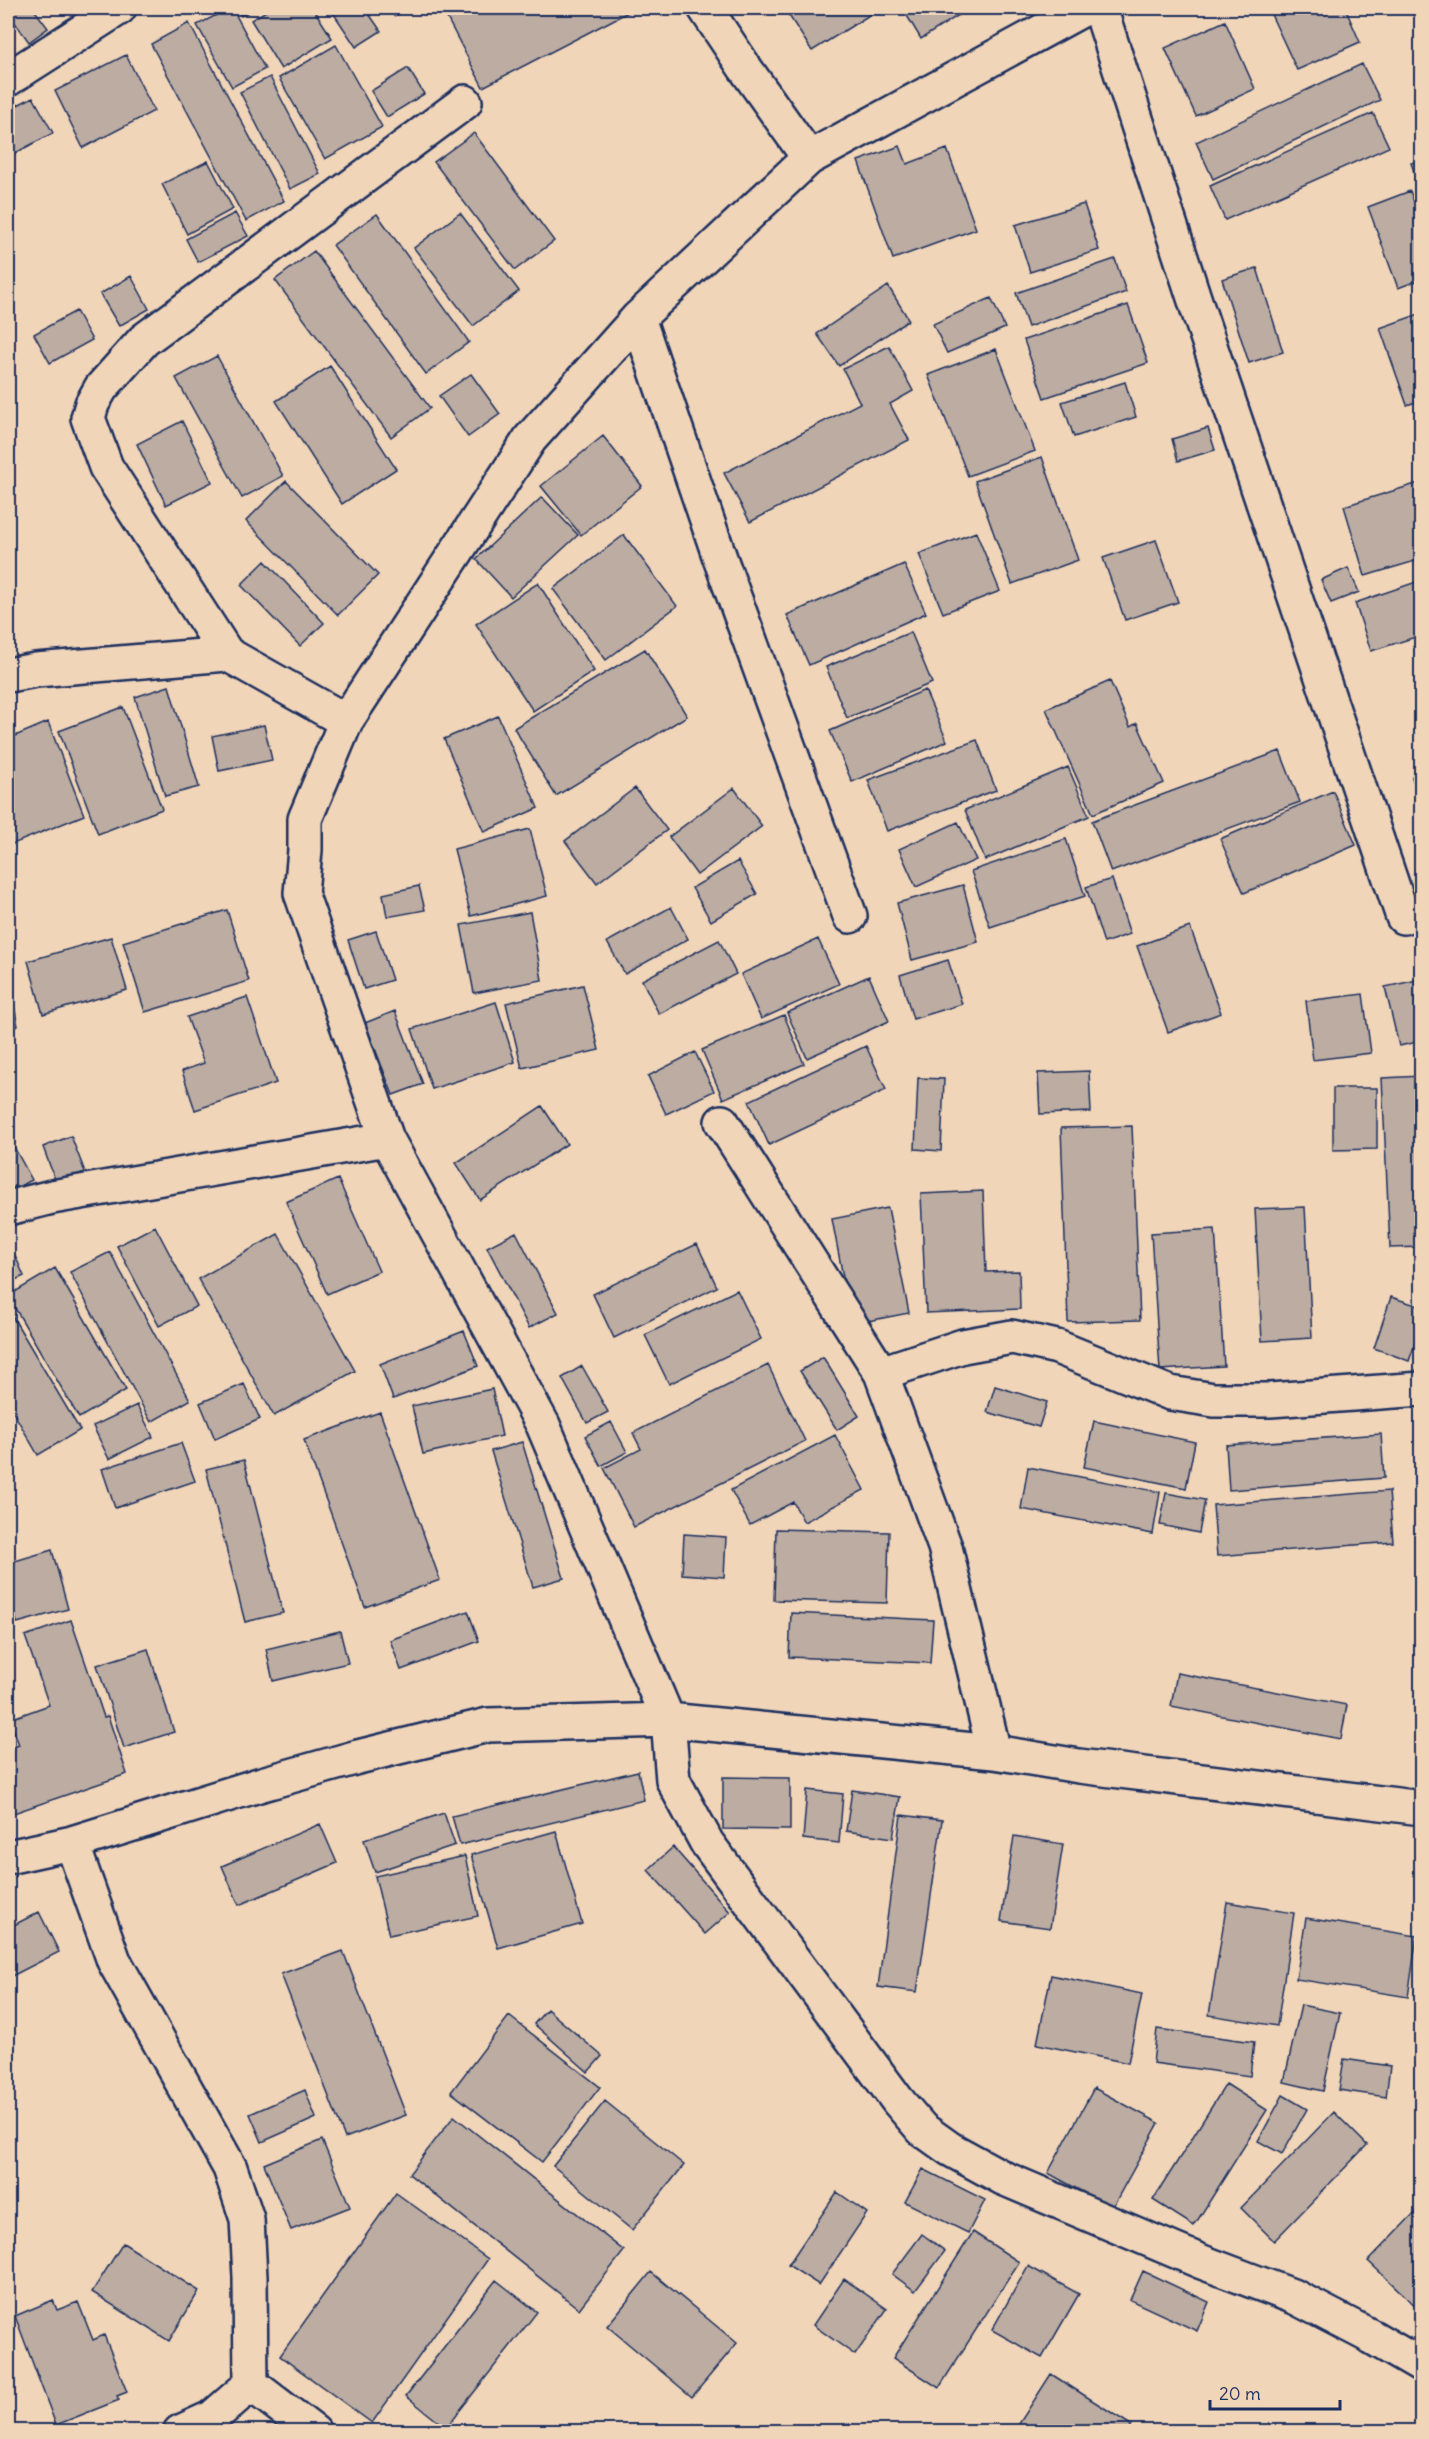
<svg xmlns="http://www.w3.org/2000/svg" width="1429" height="2439" font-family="Delius,sans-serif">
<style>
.building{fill:#bcaca2;stroke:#1b2f5e;stroke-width:1.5}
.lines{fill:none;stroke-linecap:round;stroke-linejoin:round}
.minor-casing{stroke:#1b2f5e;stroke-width:38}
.minor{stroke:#f1d5b8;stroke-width:33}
</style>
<rect width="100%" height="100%" fill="#f1d5b8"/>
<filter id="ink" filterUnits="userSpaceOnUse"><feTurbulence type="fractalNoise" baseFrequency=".0167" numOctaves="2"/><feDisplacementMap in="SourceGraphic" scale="12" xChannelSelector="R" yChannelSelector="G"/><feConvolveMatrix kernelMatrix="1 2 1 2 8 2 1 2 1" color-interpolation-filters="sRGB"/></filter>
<g filter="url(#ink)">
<path class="building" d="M 8,8 L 33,8 L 48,28 L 29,42 L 8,13 Z
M 230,8 L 232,8 L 265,69 L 232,87 L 197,25 Z
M 236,8 L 256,8 L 241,16 Z
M 271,8 L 313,8 L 332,38 L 281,69 L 251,20 Z
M 330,8 L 365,8 L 381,31 L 356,47 Z
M 389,8 L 410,8 L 394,16 Z
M 457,8 L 636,8 L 483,87 L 445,14 Z
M 784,8 L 866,8 L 871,14 L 812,51 Z
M 905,8 L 970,8 L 921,39 L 903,9 Z
M 1268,8 L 1345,8 L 1360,42 L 1297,70 Z
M 1225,21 L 1255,89 L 1196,116 L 1165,48 Z
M 189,23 L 284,201 L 246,221 L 151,44 Z
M 336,45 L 382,127 L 325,159 L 279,78 Z
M 126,55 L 154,111 L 83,148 L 55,91 Z
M 1362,64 L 1380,100 L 1213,179 L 1196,142 Z
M 408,68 L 424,94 L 387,117 L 371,91 Z
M 270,77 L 320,174 L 290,189 L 240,92 Z
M 33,97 L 53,133 L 8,157 L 8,110 Z
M 1373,113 L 1389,147 L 1225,220 L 1210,186 Z
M 474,133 L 554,241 L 515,270 L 434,162 Z
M 900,146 L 907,164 L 947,149 L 976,229 L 893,259 L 858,161 Z
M 1422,160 L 1422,194 L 1411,163 Z
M 208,161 L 233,209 L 187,234 L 162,184 Z
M 1410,191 L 1422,223 L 1422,279 L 1398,288 L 1368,207 Z
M 1084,204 L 1099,250 L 1030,272 L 1015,225 Z
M 235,213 L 248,236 L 198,262 L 186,239 Z
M 460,213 L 519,291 L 473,326 L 414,248 Z
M 377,214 L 469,342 L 426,374 L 333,245 Z
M 314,251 L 430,408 L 391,437 L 275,280 Z
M 1115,259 L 1126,292 L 1028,327 L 1016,293 Z
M 1257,268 L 1283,352 L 1249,363 L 1222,279 Z
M 131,276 L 149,309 L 119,326 L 100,294 Z
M 888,286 L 909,320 L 839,366 L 817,334 Z
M 991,298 L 1005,328 L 947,353 L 933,324 Z
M 1128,305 L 1148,363 L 1044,398 L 1024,340 Z
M 76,311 L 92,340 L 50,363 L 34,334 Z
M 1422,313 L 1422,400 L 1407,405 L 1380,328 Z
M 889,346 L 913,391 L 890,404 L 909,440 L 750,522 L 724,473 L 860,403 L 843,369 Z
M 996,349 L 1035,451 L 968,476 L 928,375 Z
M 217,356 L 283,476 L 242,498 L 176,378 Z
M 330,366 L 396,469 L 342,504 L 276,401 Z
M 471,374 L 500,414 L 468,437 L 439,396 Z
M 1125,382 L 1136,417 L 1074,437 L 1062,402 Z
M 182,421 L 212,482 L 166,505 L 137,444 Z
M 1208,428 L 1215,450 L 1178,461 L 1172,439 Z
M 603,436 L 642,486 L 581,535 L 541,486 Z
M 1042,457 L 1078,560 L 1012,584 L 975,481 Z
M 286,481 L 378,575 L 338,615 L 246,521 Z
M 1422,482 L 1422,559 L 1365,576 L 1344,506 Z
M 542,497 L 578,535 L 511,597 L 476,559 Z
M 976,532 L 1000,591 L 943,613 L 919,554 Z
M 624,535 L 677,606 L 606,660 L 553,589 Z
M 1156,540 L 1178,602 L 1125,620 L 1103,558 Z
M 265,561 L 324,623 L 300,646 L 241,585 Z
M 904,564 L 926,613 L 809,665 L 787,615 Z
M 1348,568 L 1359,592 L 1331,603 L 1321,580 Z
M 1422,580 L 1422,635 L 1371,651 L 1355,603 Z
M 538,583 L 594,671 L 533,711 L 476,624 Z
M 911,632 L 932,683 L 847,718 L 826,667 Z
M 645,649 L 687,716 L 556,796 L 514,728 Z
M 1110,681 L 1130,727 L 1137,723 L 1164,783 L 1093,814 L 1046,709 Z
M 169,686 L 199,787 L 165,796 L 135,697 Z
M 925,690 L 947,741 L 852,782 L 830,731 Z
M 123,707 L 162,809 L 98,834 L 59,731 Z
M 498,716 L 538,808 L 484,832 L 444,739 Z
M 48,722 L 84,815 L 8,846 L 8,739 Z
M 264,725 L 272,760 L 219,771 L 212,736 Z
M 977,740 L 996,790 L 887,831 L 868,780 Z
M 1280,751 L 1300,802 L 1111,872 L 1092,821 Z
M 1068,767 L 1089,816 L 985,860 L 965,810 Z
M 1422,774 L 1422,810 L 1412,777 Z
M 635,788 L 667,830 L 597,883 L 565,841 Z
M 734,788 L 762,826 L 697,875 L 669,837 Z
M 1333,791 L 1356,845 L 1244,893 L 1220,839 Z
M 958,822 L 976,860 L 916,887 L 899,849 Z
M 530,829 L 547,896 L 471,916 L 454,849 Z
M 1066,839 L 1085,896 L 990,927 L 971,871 Z
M 738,861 L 757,894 L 711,921 L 692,888 Z
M 1112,879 L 1130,934 L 1104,943 L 1086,887 Z
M 963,885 L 978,942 L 912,960 L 897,903 Z
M 419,886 L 425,910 L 387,917 L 383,894 Z
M 671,907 L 688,939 L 625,974 L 607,942 Z
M 227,910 L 249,981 L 145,1012 L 123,942 Z
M 530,912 L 542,980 L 474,993 L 461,925 Z
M 1190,927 L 1221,1013 L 1168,1032 L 1137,946 Z
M 376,931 L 392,980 L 364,989 L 348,940 Z
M 111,937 L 127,990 L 43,1014 L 28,961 Z
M 818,939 L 839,984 L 761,1019 L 741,974 Z
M 719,940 L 736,974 L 659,1014 L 642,980 Z
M 948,960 L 962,1004 L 913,1019 L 900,975 Z
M 8,974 L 18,1026 L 8,1029 Z
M 869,976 L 889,1021 L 807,1058 L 787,1013 Z
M 1422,979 L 1422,1041 L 1399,1046 L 1385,987 Z
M 583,985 L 599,1050 L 522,1068 L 506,1003 Z
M 1363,994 L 1371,1053 L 1313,1060 L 1306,1001 Z
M 247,997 L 276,1083 L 195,1110 L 182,1071 L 204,1063 L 187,1017 Z
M 496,1002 L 515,1062 L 432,1089 L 412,1029 Z
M 395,1011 L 423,1084 L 393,1095 L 365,1023 Z
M 784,1015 L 804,1064 L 723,1099 L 702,1050 Z
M 866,1046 L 886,1090 L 769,1145 L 749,1101 Z
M 695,1052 L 714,1091 L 666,1114 L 648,1076 Z
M 1089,1071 L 1091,1112 L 1040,1114 L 1038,1073 Z
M 1422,1076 L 1422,1247 L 1390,1248 L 1382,1078 Z
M 918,1078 L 944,1079 L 941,1151 L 915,1149 Z
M 1333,1088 L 1377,1088 L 1377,1149 L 1333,1150 Z
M 542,1106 L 567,1144 L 480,1200 L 456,1163 Z
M 1132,1126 L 1140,1320 L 1068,1322 L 1061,1128 Z
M 8,1136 L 32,1180 L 8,1192 Z
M 71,1136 L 85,1172 L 56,1182 L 43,1147 Z
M 338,1179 L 379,1271 L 327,1294 L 286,1202 Z
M 983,1191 L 986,1272 L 1019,1271 L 1020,1309 L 926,1313 L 921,1194 Z
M 1305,1207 L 1312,1338 L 1262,1341 L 1255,1209 Z
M 888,1208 L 909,1313 L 852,1324 L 832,1219 Z
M 155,1226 L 197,1306 L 159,1326 L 117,1246 Z
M 1215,1229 L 1224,1366 L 1160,1370 L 1151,1233 Z
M 516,1232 L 558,1313 L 529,1328 L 487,1247 Z
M 278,1234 L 355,1371 L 274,1416 L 198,1279 Z
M 697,1244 L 717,1287 L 614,1338 L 593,1294 Z
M 11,1246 L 24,1276 L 8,1283 L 8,1247 Z
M 110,1252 L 190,1400 L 151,1422 L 70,1272 Z
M 55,1268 L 126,1390 L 79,1418 L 8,1296 Z
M 737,1290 L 761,1339 L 669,1384 L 645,1335 Z
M 1391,1297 L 1422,1307 L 1422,1324 L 1409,1361 L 1374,1348 Z
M 8,1309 L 80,1430 L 38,1455 L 8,1403 Z
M 464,1331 L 478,1366 L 393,1399 L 380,1364 Z
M 823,1357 L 859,1416 L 837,1430 L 800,1371 Z
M 768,1365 L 805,1441 L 634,1527 L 604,1468 L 641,1449 L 633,1433 Z
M 582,1366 L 608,1412 L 587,1423 L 562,1378 Z
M 244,1384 L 260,1419 L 215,1439 L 200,1403 Z
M 995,1386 L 1047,1402 L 1039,1427 L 987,1412 Z
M 492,1389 L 502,1436 L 423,1454 L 412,1406 Z
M 137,1405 L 153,1437 L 109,1459 L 93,1426 Z
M 380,1412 L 440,1580 L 365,1607 L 304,1440 Z
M 1094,1421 L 1195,1442 L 1186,1488 L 1084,1467 Z
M 611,1422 L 627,1452 L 601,1466 L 585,1436 Z
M 1381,1434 L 1384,1478 L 1229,1490 L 1226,1445 Z
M 835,1435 L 864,1490 L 804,1522 L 793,1502 L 750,1525 L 731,1490 Z
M 522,1442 L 564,1578 L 533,1587 L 491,1451 Z
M 181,1443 L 195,1481 L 115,1508 L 102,1469 Z
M 244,1460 L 283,1613 L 245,1622 L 206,1469 Z
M 1028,1467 L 1160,1492 L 1153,1534 L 1021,1509 Z
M 1389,1491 L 1393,1542 L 1217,1556 L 1213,1505 Z
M 1166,1493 L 1205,1500 L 1199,1533 L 1160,1525 Z
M 776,1529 L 889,1532 L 887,1603 L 774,1600 Z
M 684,1534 L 726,1537 L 724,1577 L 682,1574 Z
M 52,1550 L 68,1609 L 17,1623 L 8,1587 L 8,1563 Z
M 468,1611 L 479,1641 L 401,1670 L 390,1640 Z
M 791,1613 L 933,1620 L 930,1663 L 789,1657 Z
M 71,1620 L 104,1717 L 108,1716 L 127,1774 L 8,1815 L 8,1749 L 19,1745 L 10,1719 L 49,1705 L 25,1636 Z
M 340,1631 L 348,1663 L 273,1681 L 266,1649 Z
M 148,1649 L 174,1732 L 124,1748 L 97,1665 Z
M 1177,1673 L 1347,1705 L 1341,1739 L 1171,1706 Z
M 638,1771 L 644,1800 L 460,1845 L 452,1816 Z
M 723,1777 L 790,1778 L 790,1830 L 723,1829 Z
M 807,1790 L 843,1794 L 839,1843 L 803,1839 Z
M 852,1790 L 900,1797 L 893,1838 L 846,1831 Z
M 444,1813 L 455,1845 L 375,1872 L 364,1840 Z
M 901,1815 L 942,1820 L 917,1992 L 878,1987 Z
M 320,1824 L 337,1863 L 239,1905 L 222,1866 Z
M 556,1831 L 582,1924 L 498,1948 L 471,1855 Z
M 1014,1836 L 1063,1844 L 1050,1928 L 1001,1921 Z
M 673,1847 L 730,1912 L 705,1934 L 648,1870 Z
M 465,1856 L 478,1916 L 389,1935 L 375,1876 Z
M 1227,1902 L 1294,1913 L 1277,2026 L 1209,2015 Z
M 39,1912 L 59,1952 L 8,1978 L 8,1928 Z
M 1306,1918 L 1417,1936 L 1408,1997 L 1296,1979 Z
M 343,1951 L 406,2115 L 345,2138 L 281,1974 Z
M 1051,1975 L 1142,1994 L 1128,2063 L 1037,2044 Z
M 1301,2005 L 1340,2013 L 1323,2091 L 1284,2082 Z
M 547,2009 L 602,2056 L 588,2072 L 534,2024 Z
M 509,2016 L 600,2087 L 542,2162 L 451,2092 Z
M 1157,2029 L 1254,2042 L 1250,2076 L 1153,2063 Z
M 1344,2059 L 1390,2066 L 1386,2097 L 1339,2090 Z
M 1226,2084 L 1267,2110 L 1194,2226 L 1153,2200 Z
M 1094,2088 L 1159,2123 L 1112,2208 L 1048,2173 Z
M 305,2090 L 316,2118 L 262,2142 L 250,2114 Z
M 1283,2095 L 1307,2109 L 1282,2154 L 1258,2141 Z
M 605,2101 L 684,2165 L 632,2230 L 553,2166 Z
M 1334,2112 L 1367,2145 L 1274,2241 L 1241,2208 Z
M 454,2116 L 624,2251 L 579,2309 L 409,2174 Z
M 322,2140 L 350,2207 L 291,2230 L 264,2164 Z
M 923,2169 L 985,2200 L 968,2233 L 905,2202 Z
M 837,2192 L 867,2213 L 819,2285 L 788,2265 Z
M 396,2193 L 488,2259 L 372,2423 L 280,2356 Z
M 1422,2205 L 1422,2312 L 1368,2261 Z
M 973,2232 L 1019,2262 L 939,2388 L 893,2358 Z
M 922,2234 L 945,2251 L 915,2291 L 892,2274 Z
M 123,2243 L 199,2291 L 169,2341 L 92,2292 Z
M 1028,2266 L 1079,2294 L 1042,2358 L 992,2330 Z
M 1143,2271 L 1209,2302 L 1197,2331 L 1130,2300 Z
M 651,2272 L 737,2343 L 692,2397 L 607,2326 Z
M 844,2279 L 887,2309 L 855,2355 L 813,2325 Z
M 496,2280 L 537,2312 L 446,2428 L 406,2396 Z
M 53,2300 L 57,2310 L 78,2302 L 93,2340 L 104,2335 L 127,2392 L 117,2396 L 119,2400 L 56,2425 L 15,2316 Z
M 1051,2374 L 1131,2425 L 1126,2432 L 1024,2432 L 1017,2427 Z
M 694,2424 L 703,2432 L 688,2432 Z"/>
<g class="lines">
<g class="minor-casing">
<path id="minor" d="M 705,8 L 745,68 L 809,158
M 1085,8 L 809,158 L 638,318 L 530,439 L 346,721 L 305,819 L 305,850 L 301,893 L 387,1139 L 543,1425 L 668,1720 L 673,1780 L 707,1843 L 898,2101 L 922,2129 L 950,2149 L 1003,2178 L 1202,2262 L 1295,2297 L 1372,2337 L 1422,2366
M 1100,8 L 1198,310 L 1403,917
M 8,79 L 119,8
M 638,318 L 720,558 L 850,916
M 227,654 L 106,467 L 88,418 L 92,404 L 101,388 L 144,340 L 465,102
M 8,675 L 36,670 L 227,654 L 346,721
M 722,1122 L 881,1373 L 945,1547 L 994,1752
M 8,1208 L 52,1197 L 387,1139
M 881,1373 L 963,1346 L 1012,1337 L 1057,1347 L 1170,1393 L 1214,1400 L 1270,1400 L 1422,1389
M 72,1843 L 114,1961 L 230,2168 L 247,2219 L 250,2277 L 251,2384
M 8,1857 L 72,1843 L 262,1784 L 358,1757 L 488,1725 L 668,1720 L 994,1752 L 1079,1766 L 1422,1808
M 180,2432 L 213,2417 L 251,2384 L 314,2432"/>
</g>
<use href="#minor" class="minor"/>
</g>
</g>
<rect width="1429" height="2439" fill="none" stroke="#f1d5b8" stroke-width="30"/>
<rect x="15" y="15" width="1399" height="2409" fill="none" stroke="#1b2f5e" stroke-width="2" filter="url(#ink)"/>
<path d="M1210 2400v9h130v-9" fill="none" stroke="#1b2f5e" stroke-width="3"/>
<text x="1219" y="2400" font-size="18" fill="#1b2f5e" stroke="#f1d5b8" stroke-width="4.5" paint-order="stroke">20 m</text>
</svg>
